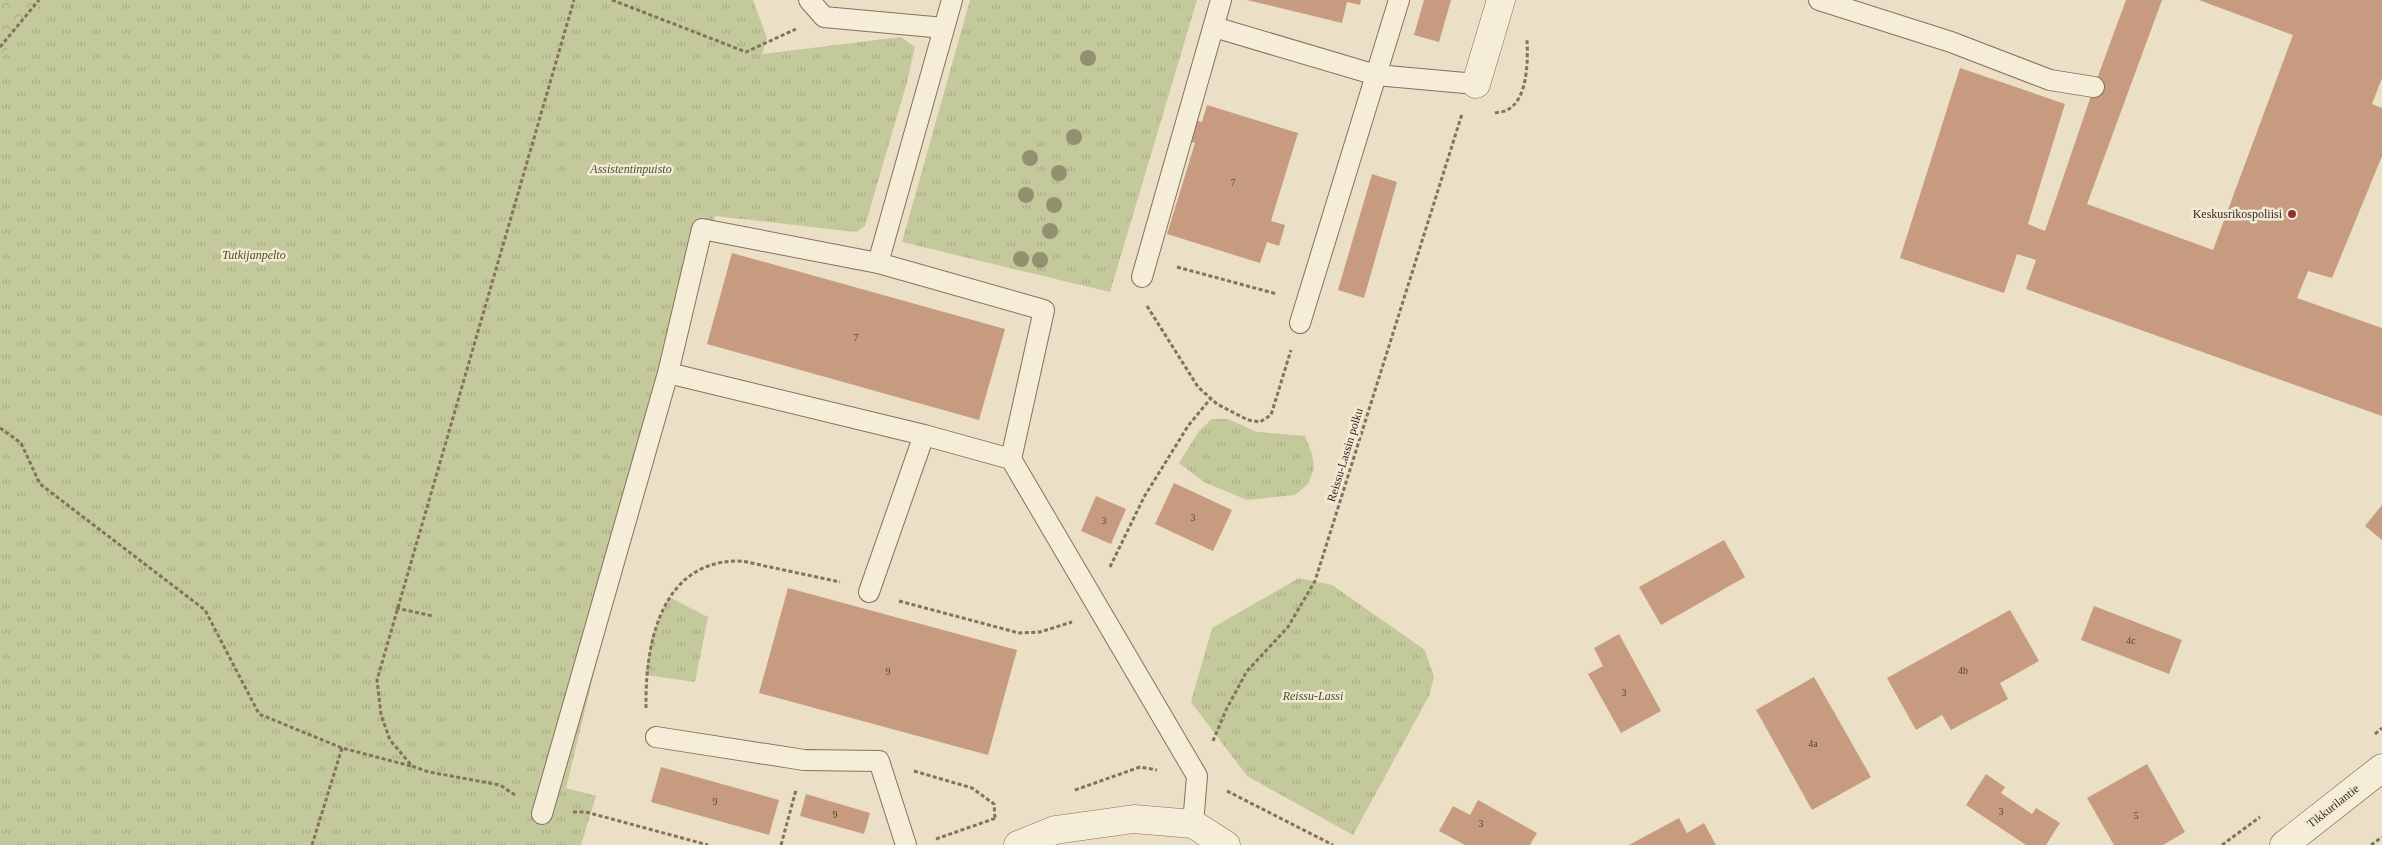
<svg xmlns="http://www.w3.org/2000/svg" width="2382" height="845" font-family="Georgia,serif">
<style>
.grass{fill:url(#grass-tufts)}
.forest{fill:url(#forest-crowns)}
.building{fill:#c79b7f}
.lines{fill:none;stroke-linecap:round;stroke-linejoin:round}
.service-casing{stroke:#85725d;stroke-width:22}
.minor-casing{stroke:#85725d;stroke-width:29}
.secondary-casing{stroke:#675340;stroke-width:29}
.path{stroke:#85725d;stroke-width:3;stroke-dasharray:4 2.5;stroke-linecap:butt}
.service{stroke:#f6edd9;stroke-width:20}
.minor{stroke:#f6edd9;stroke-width:28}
.secondary{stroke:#f6edd9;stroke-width:28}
.tree{fill:#91916f}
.poi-dot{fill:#903134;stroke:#f3ead5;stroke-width:2}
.labels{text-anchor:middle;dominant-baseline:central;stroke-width:5;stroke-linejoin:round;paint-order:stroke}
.number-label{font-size:10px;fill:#5b4638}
.park-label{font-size:12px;font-style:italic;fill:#485128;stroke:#f3ead5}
.poi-label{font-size:12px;fill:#372a20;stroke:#f3ead5;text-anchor:end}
.street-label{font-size:12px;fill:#372a20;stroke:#f3ead5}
</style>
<defs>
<pattern id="grass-tufts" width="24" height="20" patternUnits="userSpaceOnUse" patternTransform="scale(1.25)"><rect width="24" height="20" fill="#c4c99b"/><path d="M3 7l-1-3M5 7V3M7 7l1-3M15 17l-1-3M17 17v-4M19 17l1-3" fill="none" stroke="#a9ad85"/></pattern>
<pattern id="forest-crowns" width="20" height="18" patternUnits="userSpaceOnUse" patternTransform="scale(1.25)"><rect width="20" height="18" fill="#c4c99b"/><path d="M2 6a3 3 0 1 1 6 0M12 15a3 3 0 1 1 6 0" fill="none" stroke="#a9ad85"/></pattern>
</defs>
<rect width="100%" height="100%" fill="#ebdfc6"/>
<path class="grass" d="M 0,0 L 753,0 L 767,38 L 762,54 L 901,37 L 915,47 L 907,82 L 865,226 L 856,232 L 715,216 L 658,411 L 566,788 L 596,796 L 581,845 L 0,845 Z
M 970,0 L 1197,0 L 1110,292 L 902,242 Z
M 1212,419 L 1228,419 L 1257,432 L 1305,436 L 1312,454 L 1314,469 L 1308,484 L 1295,495 L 1247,500 L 1204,482 L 1179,463 L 1199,431 Z
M 1299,578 L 1332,585 L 1425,650 L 1434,677 L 1429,696 L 1353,835 L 1247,776 L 1191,702 L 1212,628 Z
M 669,597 L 708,617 L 695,682 L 645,675 L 652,636 Z"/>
<path class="forest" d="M 0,0 L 44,0 L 0,59 Z"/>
<path class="building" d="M 1247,0 L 1361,0 L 1360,5 L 1347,2 L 1342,23 Z
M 1424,0 L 1451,0 L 1439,42 L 1414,35 Z
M 2126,0 L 2162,0 L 2087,204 L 2213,250 L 2293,35 L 2199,0 L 2382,0 L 2382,78 L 2372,104 L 2382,108 L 2382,156 L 2332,278 L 2308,271 L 2297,298 L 2382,328 L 2382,416 L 2026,289 L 2036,260 L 2017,254 L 2004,293 L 1900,258 L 1960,68 L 2065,104 L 2028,224 L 2045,231 L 2094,87 Z
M 1207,105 L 1298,133 L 1271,221 L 1285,225 L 1279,246 L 1267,242 L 1260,263 L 1167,234 L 1195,143 L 1182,139 L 1188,118 L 1202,122 Z
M 1372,174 L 1397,182 L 1364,298 L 1338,290 Z
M 732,253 L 1005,329 L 979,420 L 707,344 Z
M 1174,483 L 1232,510 L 1213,551 L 1155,524 Z
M 1096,496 L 1126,509 L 1111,544 L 1081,531 Z
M 2382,505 L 2382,540 L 2365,526 Z
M 1724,540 L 1745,577 L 1661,625 L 1639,587 Z
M 788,588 L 1017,650 L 988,755 L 759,693 Z
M 2094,606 L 2182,640 L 2169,674 L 2081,640 Z
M 2010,610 L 2039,661 L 2000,683 L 2008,699 L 1951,730 L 1942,715 L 1916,730 L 1887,678 Z
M 1619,634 L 1661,711 L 1621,733 L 1588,674 L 1603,666 L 1594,648 Z
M 1814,677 L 1871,777 L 1812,810 L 1756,710 Z
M 2147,764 L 2185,832 L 2163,845 L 2114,845 L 2087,798 Z
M 661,767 L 779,800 L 769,835 L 651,802 Z
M 1986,774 L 2005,787 L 2001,793 L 2032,814 L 2036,808 L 2060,823 L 2046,845 L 2026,845 L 1966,805 Z
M 806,794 L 870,813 L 864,834 L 800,816 Z
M 1478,800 L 1537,833 L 1530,845 L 1465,845 L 1439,831 L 1453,806 L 1470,815 Z
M 1679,818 L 1687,833 L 1704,823 L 1716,845 L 1629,845 Z"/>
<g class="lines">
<g class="service-casing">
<path id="service" d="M 809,0 L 824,17 L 944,28
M 1819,0 L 1951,42 L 2050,80 L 2094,87
M 1214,27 L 1376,75 L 1476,84
M 878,263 L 952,0
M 1142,277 L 1221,0
M 1300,323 L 1399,0
M 1011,459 L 924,435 L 668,373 L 702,229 L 878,263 L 1044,310 L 1011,459 L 1197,776 L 1193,824
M 869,592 L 924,435
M 656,737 L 804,760 L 879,761 L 906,845
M 542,814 L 668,373"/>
</g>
<g class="minor-casing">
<path id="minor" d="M 1476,84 L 1501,0
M 1018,845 L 1055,830 L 1134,819 L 1193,824 L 1226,845"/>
</g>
<g class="secondary-casing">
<path id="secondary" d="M 2284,845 L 2382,768"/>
</g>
<path class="path" d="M 612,0 L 746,52 L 796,29
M 0,47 L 39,0
M 1495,113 C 1499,112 1504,112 1507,110 C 1528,100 1528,60 1527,40
M 1177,267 L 1277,294
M 1147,306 L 1198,387 L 1217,404 L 1248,420 L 1260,422 L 1271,415 L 1291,350
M 0,428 L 21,443 L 40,484 L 205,610 L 259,714 L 342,748 L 411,766
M 1110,567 L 1144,497 L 1188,426 L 1211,398
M 899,601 L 1019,633 L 1040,632 L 1072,622
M 396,608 L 433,616
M 646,708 C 645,647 659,563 736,561 C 747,561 759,565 770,567 C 793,572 817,577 840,582
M 2375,734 L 2382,728
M 1213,741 L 1226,710 L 1247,671 L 1288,627 L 1315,581 L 1462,114
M 914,771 L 972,788 L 994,804 L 995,818
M 1075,790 L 1140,767 L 1157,770
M 1227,791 L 1333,845
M 515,795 L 500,785 L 429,772 L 412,766 L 390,740 L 381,715 L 377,680 L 574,0
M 573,812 L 586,812 L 708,845
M 936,839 L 996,818
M 312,845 L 342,748
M 781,845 L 796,790
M 2222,845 L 2260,817
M 2371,845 L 2382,837"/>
<use href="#service" class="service"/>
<use href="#minor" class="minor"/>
<use href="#secondary" class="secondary"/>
</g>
<g class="tree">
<circle cx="1088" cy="58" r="8"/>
<circle cx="1074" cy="137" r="8"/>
<circle cx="1030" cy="158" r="8"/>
<circle cx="1059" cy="173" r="8"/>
<circle cx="1026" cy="195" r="8"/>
<circle cx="1054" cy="205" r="8"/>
<circle cx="1050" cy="231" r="8"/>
<circle cx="1021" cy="259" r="8"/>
<circle cx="1040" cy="260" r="8"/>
</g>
<circle class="poi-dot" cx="2292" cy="214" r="5"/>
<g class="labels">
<g class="number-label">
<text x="1233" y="182">7</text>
<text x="856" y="337">7</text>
<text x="1193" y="517">3</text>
<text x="1104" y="520">3</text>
<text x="2131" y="640">4c</text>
<text x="1963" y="670">4b</text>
<text x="888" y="671">9</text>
<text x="1624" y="692">3</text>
<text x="1813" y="743">4a</text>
<text x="715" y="801">9</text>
<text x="2001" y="811">3</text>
<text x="835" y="814">9</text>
<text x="2136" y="815">5</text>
<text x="1481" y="823">3</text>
</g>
<g class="park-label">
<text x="631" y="169">Assistentinpuisto</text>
<text x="254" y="255">Tutkijanpelto</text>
<text x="1313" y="696">Reissu-Lassi</text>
</g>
<g class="poi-label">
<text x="2282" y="214">Keskusrikospoliisi</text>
</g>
<g class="street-label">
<text transform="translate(1345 455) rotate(-73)">Reissu-Lassin polku</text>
<text transform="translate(2333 806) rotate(-38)">Tikkurilantie</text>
</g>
</g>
</svg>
